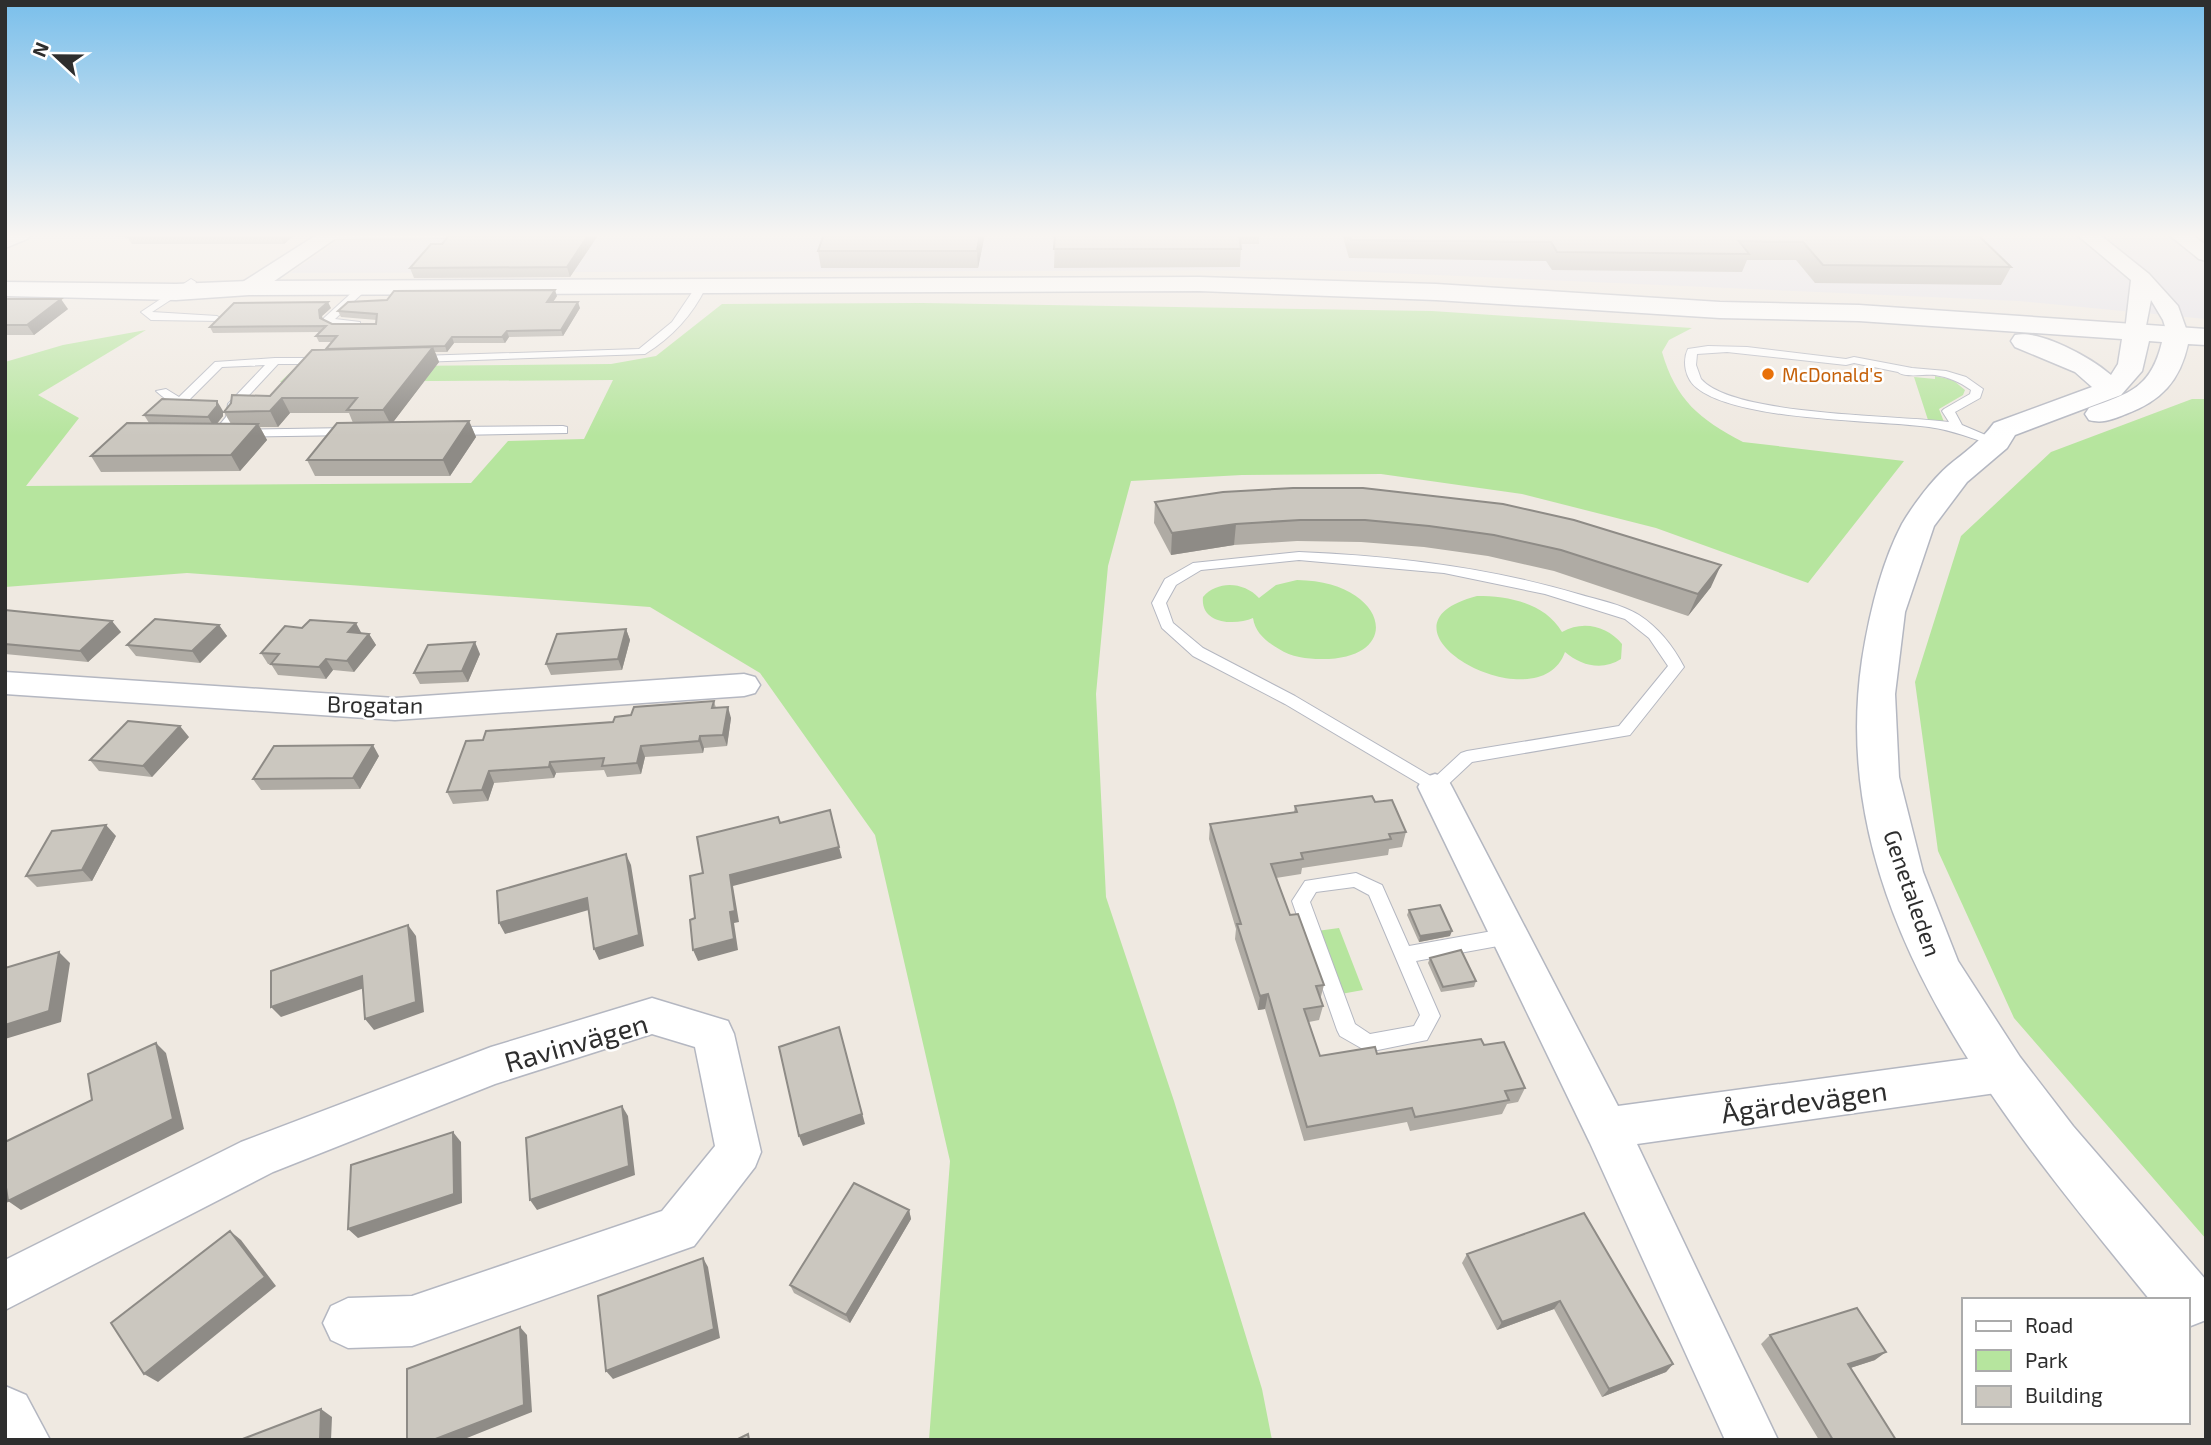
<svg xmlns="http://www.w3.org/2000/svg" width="2211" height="1445" font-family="'Exo 2',sans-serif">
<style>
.industrial{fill:#e3e1e8}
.green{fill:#b6e59e}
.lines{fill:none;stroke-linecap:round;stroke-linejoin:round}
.service-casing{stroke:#b4b7c1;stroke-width:2}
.minor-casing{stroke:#b4b7c1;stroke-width:3}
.tertiary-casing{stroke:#b4b7c1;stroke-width:3}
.secondary-casing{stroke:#b4b7c1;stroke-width:3}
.service{fill:#fff;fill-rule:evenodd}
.minor{fill:#fff;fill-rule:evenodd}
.tertiary{fill:#fff;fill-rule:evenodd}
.secondary{fill:#fff;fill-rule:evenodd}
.wall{fill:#afaba4}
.shaded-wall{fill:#8e8b86}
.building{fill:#cbc7bf;stroke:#8e8b86;stroke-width:2}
.food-dot{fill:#e8710a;stroke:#fff;stroke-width:2.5}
.labels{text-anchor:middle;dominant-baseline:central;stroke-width:5;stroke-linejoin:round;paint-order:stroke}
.far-food-label{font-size:19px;fill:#c56008;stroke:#fff;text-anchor:start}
.street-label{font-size:23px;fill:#2e2e2e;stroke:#fff}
.near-street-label{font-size:28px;fill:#2e2e2e;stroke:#fff}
</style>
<rect width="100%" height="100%" fill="#efe9e1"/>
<path class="industrial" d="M 348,234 L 2206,234 L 2206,319 L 2019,301 L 1324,270 L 290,273 Z"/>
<path class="green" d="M 922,303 L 1432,311 L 1692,328 L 1669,340 L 1662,352 C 1676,400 1699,419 1743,442 L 1904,461 L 1808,583 L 1656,528 L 1522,494 L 1381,474 L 1242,475 L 1131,481 L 1108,566 L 1096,694 L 1106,897 L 1174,1101 L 1262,1389 L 1272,1440 L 929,1440 L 950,1161 L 875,835 L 760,673 L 650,607 L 187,573 L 5,587 L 5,362 L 63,345 L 146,330 L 38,395 L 79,418 L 26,486 L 471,483 L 508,441 L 584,439 L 613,380 L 280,382 L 296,367 L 611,364 L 656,356 L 722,304 Z
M 1935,376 L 1953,380 L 1965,390 L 1963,395 L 1939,409 L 1944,422 L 1928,420 L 1914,377 L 1935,379 Z
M 2192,399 L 2206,399 L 2206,1239 L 2014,1018 L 1938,851 L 1915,682 L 1961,536 L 2051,452 Z
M 1297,580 C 1388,581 1406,660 1321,659 C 1307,659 1291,657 1279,649 C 1267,642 1255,633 1253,618 C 1235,626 1200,624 1203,597 C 1218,580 1244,582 1259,598 L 1276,585 Z
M 1477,596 C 1509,596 1545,603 1562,632 C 1583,620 1607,626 1622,644 L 1621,659 C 1603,671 1581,666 1565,652 C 1539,727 1357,627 1477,596 Z
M 1339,928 L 1363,990 L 1341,994 L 1317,931 Z"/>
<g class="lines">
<g class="service-casing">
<path id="service" d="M 327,234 L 454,234 L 455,235 L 450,238 L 324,239 L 322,237 Z
M 191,279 L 196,282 L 195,284 L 152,312 L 217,316 L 222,319 L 221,321 L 151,320 L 141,312 Z
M 697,285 L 706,287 C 692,316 672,337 645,354 L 419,362 L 413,359 L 419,356 L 639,349 L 672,322 Z
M 358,287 L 367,289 L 335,319 L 360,322 L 360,326 L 335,327 L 324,322 L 324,318 Z
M 1708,346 L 1747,347 L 1846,359 L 1854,357 L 1912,368 L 1946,371 L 1966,377 L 1983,389 L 1980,398 L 1955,412 L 1962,425 L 2002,442 L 1996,446 C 1973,439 1953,430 1929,427 C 1874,420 1738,421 1697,388 C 1685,379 1682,361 1688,349 ZM 1727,352 L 1846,365 L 1854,363 L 1898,372 C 1905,378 1924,374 1935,375 C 1948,377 1960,382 1971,390 L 1970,394 L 1944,409 L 1942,411 L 1949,422 C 1896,415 1733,416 1701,379 L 1696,365 L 1697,354 Z
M 275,358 L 323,358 L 329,361 L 323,364 L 278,364 L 238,407 L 238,417 L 227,430 L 350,428 L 356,432 L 354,435 L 214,437 L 212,434 L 226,417 L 228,404 L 265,365 L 222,367 L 189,400 L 199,402 L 199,406 C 182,409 169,403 156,391 L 166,389 L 179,397 L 215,362 Z
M 563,426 L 567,427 L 567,433 L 453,435 L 447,431 L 453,427 Z
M 1299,552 C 1394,556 1487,567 1578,594 C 1598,600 1621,604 1639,615 C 1659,628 1673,646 1684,667 L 1630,735 L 1472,762 L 1441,791 L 1435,793 L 1285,704 L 1193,656 L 1162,628 L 1152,603 L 1165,579 L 1193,563 ZM 1299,560 L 1444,573 L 1545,594 L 1625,619 L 1649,638 L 1668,666 L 1619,726 L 1467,751 L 1461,753 L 1434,778 L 1295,696 L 1203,648 L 1173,623 L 1166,603 L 1176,585 L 1201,570 Z
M 1356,873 L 1382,885 L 1409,946 L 1509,928 L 1516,931 L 1518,936 L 1516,941 L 1509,944 L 1416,961 L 1440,1016 L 1427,1040 L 1368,1052 L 1340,1036 L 1337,1030 L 1292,901 L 1305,881 ZM 1354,887 L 1369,895 L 1420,1015 L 1414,1026 L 1370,1034 L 1355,1024 L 1310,902 L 1316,892 Z"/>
</g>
<g class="minor-casing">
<path id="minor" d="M 318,234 L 342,234 L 257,293 L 241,293 L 238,288 L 241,283 Z
M 2076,234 L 2099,234 L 2149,274 L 2178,306 L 2188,334 L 2185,339 L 2169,339 L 2163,320 L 2151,300 L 2144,336 L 2128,336 L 2125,331 L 2131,280 Z
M 2168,234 L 2191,234 L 2206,245 L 2206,261 L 2199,259 Z
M 5,672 L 395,698 L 744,674 L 755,677 L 760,685 L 755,693 L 744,696 L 395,720 L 5,694 Z
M 1435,774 L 1447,778 L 1452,787 L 1618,1106 L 2003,1054 L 2018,1059 L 2024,1073 L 2018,1087 L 2003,1092 L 1637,1144 L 1778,1440 L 1725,1440 L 1590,1143 L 1418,787 L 1423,778 Z
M 652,998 L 728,1021 L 734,1034 L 761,1152 L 755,1167 L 694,1246 L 677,1252 L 412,1346 L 348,1348 L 331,1340 L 323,1323 L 331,1306 L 348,1298 L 412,1296 L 662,1211 L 715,1146 L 695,1047 L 652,1034 L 495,1084 L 273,1172 L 5,1310 L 5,1260 L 241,1142 L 491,1047 Z"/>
</g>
<g class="tertiary-casing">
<path id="tertiary" d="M 5,1386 L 26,1395 L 50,1440 L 5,1440 Z"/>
</g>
<g class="secondary-casing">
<path id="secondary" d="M 5,234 L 31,234 L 27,239 L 5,248 Z
M 1199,277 L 1436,284 L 1720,302 L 1859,305 L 2206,329 L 2206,345 L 2188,344 C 2180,381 2161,401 2126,414 C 2113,419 2103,424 2089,420 L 2085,414 L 2089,408 C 2130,393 2151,388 2162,342 L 2149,341 L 2142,371 L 2121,395 L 2015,435 L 2007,448 L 1967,482 L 1934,526 L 1905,612 L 1895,694 L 1899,777 L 1923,872 L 1958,961 L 2020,1057 L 2073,1126 L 2206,1280 L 2206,1320 L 2188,1327 L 2188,1300 L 2150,1300 C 2003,1119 1825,911 1862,660 C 1869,616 1881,564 1902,524 C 1913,505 1932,480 1948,466 C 1965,452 1981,441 1994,423 L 2092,387 L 2075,372 L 2015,347 L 2011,341 L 2015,335 C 2039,329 2092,358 2111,375 L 2118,364 L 2122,339 L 1859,321 L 1720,318 L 1436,300 L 1199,291 L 249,295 L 176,300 L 5,296 L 5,282 L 176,284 L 249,281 Z"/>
</g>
<use href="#service" class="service"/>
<use href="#minor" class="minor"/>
<use href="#tertiary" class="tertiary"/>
<use href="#secondary" class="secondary"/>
</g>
<path class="wall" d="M 112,234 L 295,234 L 284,244 L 132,244 L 128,238 L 113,236 Z
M 599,234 L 570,277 L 414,278 L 410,268 L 442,244 Z
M 824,234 L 985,234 L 978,268 L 821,268 L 818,251 Z
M 1055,234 L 1259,234 L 1259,244 L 1240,244 L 1241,249 L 1240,267 L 1054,268 Z
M 1342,234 L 1977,234 L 2011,267 L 2001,285 L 1815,283 L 1796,260 L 1747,260 L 1742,272 L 1552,270 L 1546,261 L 1349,258 Z
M 557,296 L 553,302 L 580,308 L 563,336 L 509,337 L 505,343 L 454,343 L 447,352 L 435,352 L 439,362 L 393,422 L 469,421 L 476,437 L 450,476 L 315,476 L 307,460 L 353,423 L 349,413 L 290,413 L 278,427 L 260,427 L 267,440 L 240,471 L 101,472 L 91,456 L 149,423 L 144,415 L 223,411 L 223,416 L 217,424 L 231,424 L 224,412 L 270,396 L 326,350 L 332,342 L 319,342 L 316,336 L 320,332 L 213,333 L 210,327 L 331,308 L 322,316 L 323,319 L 332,324 L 376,324 L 377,320 L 341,317 L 338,311 Z
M 5,299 L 68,309 L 34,335 L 5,335 Z
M 1363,488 L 1711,587 L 1688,616 L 1554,571 L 1488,556 L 1424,547 L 1361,542 L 1297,541 L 1234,545 L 1171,555 L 1154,523 L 1155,502 Z
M 5,610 L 121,632 L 88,662 L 5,654 Z
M 219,625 L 227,636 L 200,663 L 136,656 L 127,645 Z
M 626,629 L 630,640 L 622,670 L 551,675 L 546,664 Z
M 362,633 L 369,634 L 376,645 L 354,672 L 333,670 L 326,679 L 278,675 L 271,664 L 268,664 L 261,653 Z
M 480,654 L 468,682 L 420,684 L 414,673 Z
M 714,701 L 716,708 L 731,718 L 727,746 L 704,748 L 703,753 L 645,757 L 641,774 L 607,777 L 604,770 L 556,773 L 554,778 L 494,783 L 488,801 L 453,804 L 447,792 L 483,740 L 613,722 L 631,715 Z
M 189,737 L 152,777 L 99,771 L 90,760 Z
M 379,756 L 360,789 L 261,790 L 253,779 Z
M 1375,802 L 1406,832 L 1402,847 L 1389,849 L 1388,855 L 1302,868 L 1301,874 L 1276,878 L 1290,915 L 1324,985 L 1320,1000 L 1323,1006 L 1319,1020 L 1309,1022 L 1320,1056 L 1377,1054 L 1484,1045 L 1525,1088 L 1518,1102 L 1507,1104 L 1502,1114 L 1410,1131 L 1407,1122 L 1304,1141 L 1265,1009 L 1258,1010 L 1235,939 L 1236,929 L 1209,839 L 1210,824 L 1294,812 L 1295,806 Z
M 116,836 L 92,881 L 37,887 L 26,876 Z
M 1409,910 L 1450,936 L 1419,942 L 1407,915 Z
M 1430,958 L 1476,981 L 1474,987 L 1441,992 L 1428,963 Z
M 909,1210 L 911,1219 L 850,1323 L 794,1293 L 790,1285 Z
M 1584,1213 L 1673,1364 L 1666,1372 L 1602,1397 L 1554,1309 L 1497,1330 L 1462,1263 L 1467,1254 Z
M 1770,1335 L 1875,1360 L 1850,1368 L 1896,1440 L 1819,1440 L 1761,1344 Z"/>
<path class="shaded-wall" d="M 279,234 L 295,234 L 284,244 Z
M 589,234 L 599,234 L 570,277 L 567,267 Z
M 980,234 L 985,234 L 978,268 L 977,251 Z
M 555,290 L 557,296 L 549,308 L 547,302 Z
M 61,299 L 68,309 L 34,335 L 27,325 Z
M 328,302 L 331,308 L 322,316 L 323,324 L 320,318 L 319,310 Z
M 578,302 L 580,308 L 563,336 L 561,330 Z
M 507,331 L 509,337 L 505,343 L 502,337 Z
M 452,337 L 454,343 L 447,352 L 445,346 Z
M 433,347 L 439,362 L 391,425 L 383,410 Z
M 282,398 L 290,413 L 278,427 L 270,411 Z
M 217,401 L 223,411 L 223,416 L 214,427 L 208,417 Z
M 469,421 L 476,437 L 450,476 L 443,460 Z
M 258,424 L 267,440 L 240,471 L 231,455 Z
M 1236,524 L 1234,545 L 1171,555 L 1172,533 Z
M 1721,565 L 1711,587 L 1688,616 L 1698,594 Z
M 112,621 L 121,632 L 88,662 L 80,651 Z
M 356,623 L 362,634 L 348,632 Z
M 219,625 L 227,636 L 200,663 L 192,651 Z
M 626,629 L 630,640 L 622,670 L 618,659 Z
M 369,634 L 376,645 L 354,672 L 347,661 Z
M 475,642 L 480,654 L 468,682 L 462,671 Z
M 326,659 L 333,670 L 326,679 L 319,667 Z
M 728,707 L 731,718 L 727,746 L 723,735 Z
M 180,726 L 189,737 L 152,777 L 143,766 Z
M 700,736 L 704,748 L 703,753 L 699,741 Z
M 373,745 L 379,756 L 360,789 L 353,778 Z
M 641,746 L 645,757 L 641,774 L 637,763 Z
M 550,762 L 556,773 L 554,778 L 549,767 Z
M 489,771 L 494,783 L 488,801 L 482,790 Z
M 106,825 L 116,836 L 92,881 L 82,870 Z
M 839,847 L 842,858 L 733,886 L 739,922 L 734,923 L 738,950 L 698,961 L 693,950 L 730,875 Z
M 626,854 L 631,865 L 644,946 L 599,960 L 594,949 Z
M 587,898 L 592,909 L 505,934 L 499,923 Z
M 408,925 L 416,936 L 424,1012 L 374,1030 L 365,1019 Z
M 1452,931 L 1450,936 L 1419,942 L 1420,936 Z
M 59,952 L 70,963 L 61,1022 L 5,1039 L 5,1025 Z
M 362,976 L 370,986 L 281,1017 L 271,1007 Z
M 1268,994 L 1265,1009 L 1258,1010 L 1260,996 Z
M 839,1027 L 865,1124 L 803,1146 L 799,1136 Z
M 156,1043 L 166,1053 L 184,1129 L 21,1210 L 8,1201 Z
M 622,1106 L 628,1116 L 635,1175 L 537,1210 L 530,1200 Z
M 453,1132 L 461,1142 L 462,1203 L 358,1238 L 348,1229 Z
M 909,1210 L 911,1219 L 850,1323 L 846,1315 Z
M 230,1231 L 241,1240 L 276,1286 L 158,1382 L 144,1374 Z
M 703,1258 L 708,1267 L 720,1338 L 613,1379 L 606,1371 Z
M 1560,1301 L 1554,1309 L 1497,1330 L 1502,1322 Z
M 520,1327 L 527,1335 L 532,1412 L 462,1440 L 433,1440 Z
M 1886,1352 L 1875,1360 L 1838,1372 L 1848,1364 Z
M 1673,1364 L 1666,1372 L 1602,1397 L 1609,1389 Z
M 321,1409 L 332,1417 L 331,1440 L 320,1440 Z"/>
<path class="building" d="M 450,234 L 589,234 L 567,267 L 410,268 L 431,244 L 442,244 Z
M 824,234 L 980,234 L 977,251 L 818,251 Z
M 1055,234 L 1239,234 L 1241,249 L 1054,249 Z
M 1350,234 L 1977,234 L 2011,267 L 1823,265 L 1803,242 L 1739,241 L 1749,254 L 1557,252 L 1551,242 L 1351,240 Z
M 555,290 L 547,302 L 578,302 L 561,330 L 507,331 L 502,337 L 452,337 L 445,346 L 326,349 L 337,336 L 316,336 L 326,326 L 210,327 L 234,303 L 328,302 L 319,310 L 320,318 L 332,324 L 376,324 L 377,314 L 338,311 L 348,302 L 387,300 L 394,291 Z
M 5,299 L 61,299 L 27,325 L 5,325 Z
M 433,347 L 383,410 L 347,410 L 357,398 L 282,398 L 270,411 L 224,412 L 231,403 L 232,395 L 270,396 L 312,350 Z
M 162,399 L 217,401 L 217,406 L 208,417 L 144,415 Z
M 469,421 L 443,460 L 307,460 L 337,423 Z
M 127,423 L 258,424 L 231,455 L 91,456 Z
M 1293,488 L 1363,488 L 1503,504 L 1574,520 L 1721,565 L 1698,594 L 1561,550 L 1494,535 L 1429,526 L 1365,520 L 1300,520 L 1236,524 L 1172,533 L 1155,502 L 1223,492 Z
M 5,610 L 112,621 L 80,651 L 5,644 Z
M 155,619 L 219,625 L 192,651 L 127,645 Z
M 310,620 L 356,623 L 348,632 L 369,634 L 347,661 L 326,659 L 319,667 L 271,664 L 279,654 L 261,653 L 285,626 L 302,628 Z
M 626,629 L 618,659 L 546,664 L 557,634 Z
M 475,642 L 462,671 L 414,673 L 428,645 Z
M 714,701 L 712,708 L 728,707 L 723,735 L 700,736 L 699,741 L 641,746 L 637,763 L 602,766 L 604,758 L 550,762 L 549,767 L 489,771 L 482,790 L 447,792 L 466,741 L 483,740 L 486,731 L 613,722 L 615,717 L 631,715 L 634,707 Z
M 128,721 L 180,726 L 143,766 L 90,760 Z
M 373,745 L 353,778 L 253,779 L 274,746 Z
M 1372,796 L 1375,802 L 1392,800 L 1406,832 L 1389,834 L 1391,839 L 1301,853 L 1303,859 L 1271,864 L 1290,915 L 1298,914 L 1324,985 L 1316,986 L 1323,1006 L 1304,1009 L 1320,1056 L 1375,1047 L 1377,1054 L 1481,1039 L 1484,1045 L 1504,1042 L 1525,1088 L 1505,1091 L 1509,1100 L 1455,1110 L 1415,1117 L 1412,1108 L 1307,1127 L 1268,994 L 1260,996 L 1237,924 L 1241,924 L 1210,824 L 1297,812 L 1295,806 Z
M 830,810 L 839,847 L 730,875 L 735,911 L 730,912 L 734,939 L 693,950 L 690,920 L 695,918 L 690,876 L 703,873 L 697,837 L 778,817 L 780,823 Z
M 106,825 L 82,870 L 26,876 L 52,831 Z
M 626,854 L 639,935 L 594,949 L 587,898 L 499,923 L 497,891 Z
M 1440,905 L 1452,931 L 1420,936 L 1409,910 Z
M 408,925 L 416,1002 L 365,1019 L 362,976 L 271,1007 L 271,971 Z
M 1461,950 L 1476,981 L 1443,987 L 1430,958 Z
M 59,952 L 49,1011 L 5,1025 L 5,968 Z
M 839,1027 L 862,1114 L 799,1136 L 779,1047 Z
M 156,1043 L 173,1119 L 8,1201 L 5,1181 L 5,1142 L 92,1100 L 88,1074 Z
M 622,1106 L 629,1166 L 530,1200 L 526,1138 Z
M 453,1132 L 454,1194 L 348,1229 L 351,1165 Z
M 854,1183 L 909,1210 L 846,1315 L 790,1285 Z
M 1584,1213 L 1673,1364 L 1609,1389 L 1560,1301 L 1502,1322 L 1467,1254 Z
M 230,1231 L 265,1277 L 144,1374 L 111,1323 Z
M 703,1258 L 714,1329 L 606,1371 L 598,1296 Z
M 1857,1308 L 1886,1352 L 1848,1364 L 1896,1440 L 1833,1440 L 1770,1335 Z
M 520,1327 L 524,1405 L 433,1440 L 407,1440 L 407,1369 Z
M 321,1409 L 320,1440 L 240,1440 Z
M 748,1434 L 749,1440 L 736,1440 Z"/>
<linearGradient id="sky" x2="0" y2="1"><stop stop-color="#7abfeb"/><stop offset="0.54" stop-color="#f8f5f2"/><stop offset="1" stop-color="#f8f5f2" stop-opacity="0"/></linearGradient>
<rect width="2211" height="436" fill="url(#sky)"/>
<circle class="food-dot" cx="1768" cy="374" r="7"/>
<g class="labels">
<g class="far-food-label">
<text x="1782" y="374">McDonald's</text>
</g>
<g class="street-label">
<text transform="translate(375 704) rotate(1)">Brogatan</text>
<text transform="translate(1913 893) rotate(71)">Genetaleden</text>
</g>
<g class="near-street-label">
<text transform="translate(576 1042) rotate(-16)">Ravinvägen</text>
<text transform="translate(1804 1101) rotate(-8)">Ågärdevägen</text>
</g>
</g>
<rect width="2211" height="1445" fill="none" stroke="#2e2e2e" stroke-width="14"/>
<rect x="1962" y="1298" width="228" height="126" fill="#ffffff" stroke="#ababab" stroke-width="2"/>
<rect x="1976" y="1321" width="35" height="10" fill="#ffffff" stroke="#ababab" stroke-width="2"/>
<text x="2025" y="1333" font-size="21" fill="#2e2e2e">Road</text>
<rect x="1976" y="1350" width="35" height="21" fill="#b6e59e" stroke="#ababab" stroke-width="2"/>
<text x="2025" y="1368" font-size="21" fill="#2e2e2e">Park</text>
<rect x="1976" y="1386" width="35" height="21" fill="#cbc7bf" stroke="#ababab" stroke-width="2"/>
<text x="2025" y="1403" font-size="21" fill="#2e2e2e">Building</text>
<g transform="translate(56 56) rotate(292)" stroke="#ffffff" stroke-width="5" paint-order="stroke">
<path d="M0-5L12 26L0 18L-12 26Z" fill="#2e2e2e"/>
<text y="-10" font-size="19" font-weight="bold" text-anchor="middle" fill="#2e2e2e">N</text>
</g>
</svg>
